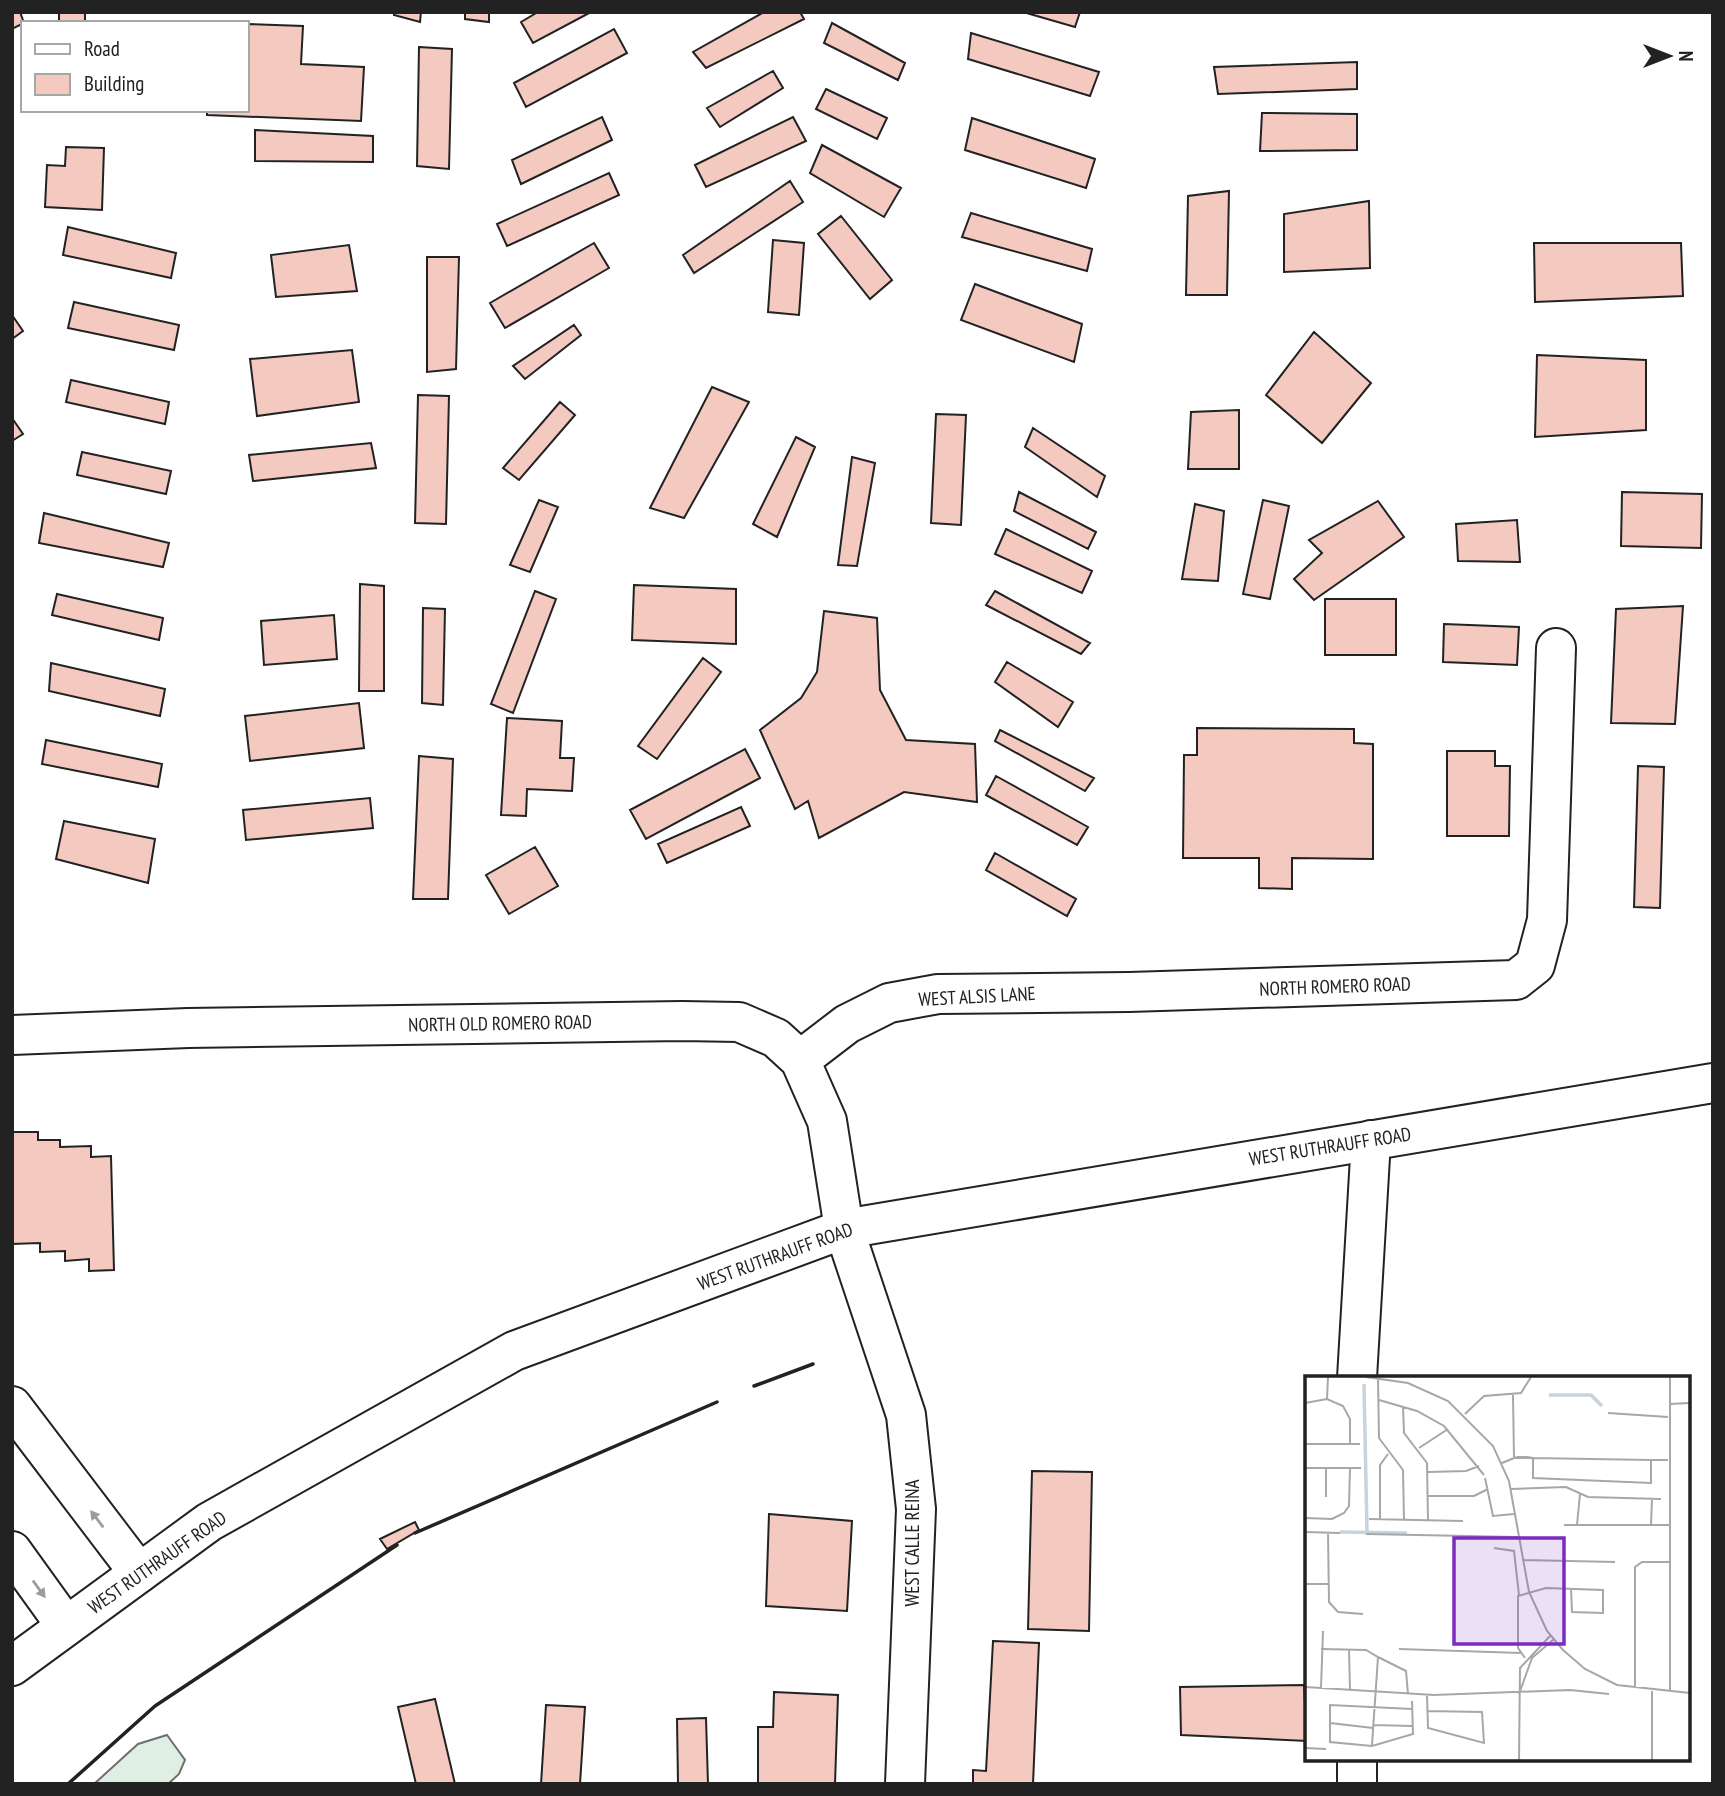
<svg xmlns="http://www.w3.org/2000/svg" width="1725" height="1796" font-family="'PT Sans Narrow',sans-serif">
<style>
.green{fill:#e0efe3;stroke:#6f6f6f;stroke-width:2}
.building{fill:#f3c9c0;stroke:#222;stroke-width:2}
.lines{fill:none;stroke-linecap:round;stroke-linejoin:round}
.minor-casing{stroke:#222;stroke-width:42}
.tertiary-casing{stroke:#222;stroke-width:42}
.primary-casing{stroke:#222;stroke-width:42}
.minor{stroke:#fff;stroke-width:38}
.tertiary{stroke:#fff;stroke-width:38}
.primary{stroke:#fff;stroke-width:38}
.wall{stroke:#222;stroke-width:3.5}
.oneway{fill:#9c9c9c}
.labels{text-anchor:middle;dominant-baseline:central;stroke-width:5;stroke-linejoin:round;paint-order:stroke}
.street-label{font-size:19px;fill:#222;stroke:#fff}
.inset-river{fill:none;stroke:#c7d3dd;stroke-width:3.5}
.inset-road{fill:none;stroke:#a7a7a7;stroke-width:2}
.view{fill:#7b2cbf;fill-opacity:0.15;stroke:#7b2cbf;stroke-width:3.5}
.inset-edge{fill:none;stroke:#222;stroke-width:3.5}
</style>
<rect width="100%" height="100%" fill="#fff"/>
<path class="green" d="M 167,1735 L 185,1760 L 179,1774 L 168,1784 L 94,1784 L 138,1744 Z"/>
<path class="building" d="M 12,12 L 20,12 L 24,23 L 12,29 Z
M 59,12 L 85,12 L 85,23 L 59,23 Z
M 394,12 L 421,12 L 420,22 L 394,15 Z
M 465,12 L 489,12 L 489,22 L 465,19 Z
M 538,12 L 591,12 L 533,43 L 521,22 Z
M 764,12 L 800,12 L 804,19 L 706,68 L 693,52 Z
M 1023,12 L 1080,12 L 1075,27 Z
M 832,23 L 905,63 L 898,80 L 824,43 Z
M 247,24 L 303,26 L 301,64 L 364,67 L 361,121 L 207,115 L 207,110 L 247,110 Z
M 614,29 L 627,53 L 526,107 L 514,83 Z
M 971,33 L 1099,72 L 1090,96 L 968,59 Z
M 419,47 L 452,49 L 449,169 L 417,166 Z
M 1357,62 L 1357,89 L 1218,94 L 1214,67 Z
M 773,71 L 783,88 L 720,127 L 707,108 Z
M 826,89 L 887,118 L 877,139 L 816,109 Z
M 1262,113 L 1357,114 L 1357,150 L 1260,151 Z
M 602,117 L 612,140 L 521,184 L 512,160 Z
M 793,117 L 806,141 L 706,187 L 695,165 Z
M 972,118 L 1095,159 L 1086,188 L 965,150 Z
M 255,130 L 373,136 L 373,162 L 255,161 Z
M 822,145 L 901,188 L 884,217 L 810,173 Z
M 66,147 L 104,148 L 102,210 L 45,207 L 47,165 L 65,166 Z
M 609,173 L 619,195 L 507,246 L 497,224 Z
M 790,181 L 803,202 L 694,273 L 683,255 Z
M 1229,191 L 1227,295 L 1186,295 L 1188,196 Z
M 1369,201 L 1370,268 L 1284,272 L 1284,214 Z
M 971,213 L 1092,249 L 1087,271 L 962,237 Z
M 841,216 L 892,280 L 870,299 L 818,234 Z
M 68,227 L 176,253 L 171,278 L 63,255 Z
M 773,240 L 804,243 L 799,315 L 768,312 Z
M 594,243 L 609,268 L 505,328 L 490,303 Z
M 1534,243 L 1681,243 L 1683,296 L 1535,302 Z
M 349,245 L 357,291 L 276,297 L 271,255 Z
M 427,257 L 459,257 L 456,369 L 427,372 Z
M 975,284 L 1082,324 L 1074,362 L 961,320 Z
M 74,302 L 179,325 L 174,350 L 68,328 Z
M 12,315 L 23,331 L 12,339 Z
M 574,325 L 581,335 L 525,379 L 513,366 Z
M 1314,332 L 1371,383 L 1322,443 L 1266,395 Z
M 352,350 L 359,402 L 257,416 L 250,359 Z
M 1537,355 L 1646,360 L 1646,430 L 1535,437 Z
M 71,380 L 169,402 L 165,424 L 66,402 Z
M 712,387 L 749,402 L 684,518 L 650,508 Z
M 418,395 L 449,396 L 446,524 L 415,523 Z
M 560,402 L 575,415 L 519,480 L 503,468 Z
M 1239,410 L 1239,469 L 1188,469 L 1191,412 Z
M 936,414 L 966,415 L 961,525 L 931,523 Z
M 12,418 L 23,434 L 12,441 Z
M 1033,428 L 1105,476 L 1097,497 L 1025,447 Z
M 796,437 L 815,447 L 777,537 L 753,524 Z
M 371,443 L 376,468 L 253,481 L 249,455 Z
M 82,452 L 171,471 L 166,494 L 77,475 Z
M 852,457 L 875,463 L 857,566 L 838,565 Z
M 1019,492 L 1096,532 L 1088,549 L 1014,511 Z
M 1622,492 L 1702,494 L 1701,548 L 1621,546 Z
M 539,500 L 558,507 L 530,572 L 510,565 Z
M 1263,500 L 1289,506 L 1270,599 L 1243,594 Z
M 1378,501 L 1404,537 L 1314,600 L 1294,579 L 1322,553 L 1309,540 Z
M 1195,504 L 1224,511 L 1218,581 L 1182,579 Z
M 44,513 L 169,543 L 163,567 L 39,543 Z
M 1517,520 L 1520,562 L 1458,561 L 1456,524 Z
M 1006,529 L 1092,571 L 1082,593 L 995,554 Z
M 360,584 L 384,586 L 384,691 L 359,691 Z
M 634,585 L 736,589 L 736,644 L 632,640 Z
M 535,591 L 556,599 L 513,713 L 491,704 Z
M 995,591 L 1090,643 L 1081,654 L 986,605 Z
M 57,594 L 163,618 L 159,640 L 52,615 Z
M 1325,599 L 1396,599 L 1396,655 L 1325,655 Z
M 1683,606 L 1675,724 L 1611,723 L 1616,609 Z
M 423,608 L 445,609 L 443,705 L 422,703 Z
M 824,611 L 877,618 L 880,690 L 906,740 L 975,744 L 977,802 L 904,792 L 819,838 L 808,801 L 795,809 L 760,730 L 801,698 L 817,672 Z
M 334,615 L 337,659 L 264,665 L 261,621 Z
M 1444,624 L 1519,627 L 1517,665 L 1443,662 Z
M 703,658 L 721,672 L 657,759 L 638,746 Z
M 1007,662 L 1073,702 L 1058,727 L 995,682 Z
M 51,663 L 165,689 L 160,716 L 49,691 Z
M 359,703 L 364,748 L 250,761 L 245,716 Z
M 507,718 L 562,721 L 560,758 L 574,758 L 572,791 L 527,789 L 526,816 L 501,815 Z
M 1197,728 L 1354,729 L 1354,743 L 1373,744 L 1373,859 L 1292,858 L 1292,889 L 1259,888 L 1259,858 L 1183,858 L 1184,755 L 1197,755 Z
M 1000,730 L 1094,778 L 1085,791 L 995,741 Z
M 46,740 L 162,764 L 158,787 L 42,764 Z
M 745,749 L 760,778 L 646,839 L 630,810 Z
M 1447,751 L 1495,751 L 1495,766 L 1510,766 L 1509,836 L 1447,836 Z
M 419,756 L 453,759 L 448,899 L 413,899 Z
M 1638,766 L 1664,767 L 1660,908 L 1634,907 Z
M 996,776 L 1088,827 L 1077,845 L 986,795 Z
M 370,798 L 373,828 L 246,840 L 243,810 Z
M 741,807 L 750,826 L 667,863 L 658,844 Z
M 64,821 L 155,839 L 148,883 L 56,859 Z
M 535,847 L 558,886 L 509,914 L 486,875 Z
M 995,853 L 1076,899 L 1067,916 L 986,870 Z
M 12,1132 L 38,1132 L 38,1140 L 60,1140 L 60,1147 L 91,1146 L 91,1157 L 111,1156 L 114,1270 L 89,1271 L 89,1259 L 65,1261 L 65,1251 L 40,1252 L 40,1243 L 12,1244 Z
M 1032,1471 L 1092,1472 L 1089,1631 L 1028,1629 Z
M 769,1514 L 852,1521 L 847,1611 L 766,1606 Z
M 415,1522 L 419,1530 L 387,1549 L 380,1539 Z
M 993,1641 L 1039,1643 L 1033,1784 L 973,1784 L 973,1770 L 986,1771 Z
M 1304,1685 L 1307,1741 L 1181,1735 L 1180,1687 Z
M 774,1692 L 838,1695 L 835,1784 L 758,1784 L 758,1727 L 773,1727 Z
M 435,1699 L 455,1784 L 416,1784 L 398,1707 Z
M 546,1705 L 585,1707 L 580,1784 L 541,1784 Z
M 706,1718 L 708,1784 L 678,1784 L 677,1719 Z"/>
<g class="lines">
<g class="minor-casing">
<path id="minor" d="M 12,1035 L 188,1028 L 682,1021 L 739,1022 L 776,1038 L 800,1060 L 827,1121 L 844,1229 L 906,1415 L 916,1509 L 905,1784
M 800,1060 L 847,1024 L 889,1003 L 938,994 L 1129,992 L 1516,980 L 1535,965 L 1547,920 L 1556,648
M 1357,1378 L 1371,1140
M 1357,1759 L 1357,1784"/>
</g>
<g class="tertiary-casing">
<path id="tertiary" d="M 12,1406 L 139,1573
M 12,1551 L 66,1626"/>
</g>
<g class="primary-casing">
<path id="primary" d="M 12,1666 L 209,1522 L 514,1351 L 844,1229 L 1713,1083"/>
</g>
<use href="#minor" class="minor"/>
<use href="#tertiary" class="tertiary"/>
<use href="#primary" class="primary"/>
<path class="wall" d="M 754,1386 L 813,1364
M 415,1533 L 717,1402
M 68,1784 L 155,1706 L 397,1545"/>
</g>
<defs><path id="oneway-solid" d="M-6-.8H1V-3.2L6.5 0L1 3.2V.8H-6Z" transform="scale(1.75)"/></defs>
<g class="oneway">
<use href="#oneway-solid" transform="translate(97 1519) rotate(-127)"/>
<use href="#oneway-solid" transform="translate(39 1589) rotate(54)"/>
</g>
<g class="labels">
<g class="street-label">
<text transform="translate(1335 986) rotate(-2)">NORTH ROMERO ROAD</text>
<text transform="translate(977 996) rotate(-3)">WEST ALSIS LANE</text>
<text transform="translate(500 1023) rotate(-1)">NORTH OLD ROMERO ROAD</text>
<text transform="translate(1330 1146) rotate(-9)">WEST RUTHRAUFF ROAD</text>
<text transform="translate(775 1256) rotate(-20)">WEST RUTHRAUFF ROAD</text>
<text transform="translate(912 1543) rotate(-90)">WEST CALLE REINA</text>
<text transform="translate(157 1562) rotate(-35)">WEST RUTHRAUFF ROAD</text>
</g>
</g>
<g transform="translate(1305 1376)">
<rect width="385" height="385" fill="#fff"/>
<path class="inset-river" d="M 59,8 L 62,156M 244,19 L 286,19 L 297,30M 35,156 L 102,157"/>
<path class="inset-road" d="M 61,1 L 103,7 L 143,25 L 188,70 L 204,105 L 224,216 L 242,255 L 258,274 L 280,293 L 312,309 L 385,317M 365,1 L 365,314M 73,2 L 74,62 L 98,94 L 99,144M 22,23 L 23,1M 74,24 L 112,35 L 139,50 L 179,99M 0,27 L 22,23 L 38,30 L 45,43 L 45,68M 364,28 L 385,27M 98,30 L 99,57 L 122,87 L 123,144M 303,37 L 363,41M 160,38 L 179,20 L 216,17 L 226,1M 0,68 L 55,68M 114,72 L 143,53M 213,81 L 222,81 L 228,82 L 209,82 ZM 346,84 L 346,107 L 228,102 L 228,82 L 346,84 L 363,84M 197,87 L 209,82 L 208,19M 0,92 L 56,92M 21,92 L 21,121M 123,96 L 161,95 L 174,90M 180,102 L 188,140 L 209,138M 206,113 L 261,111 L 283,121 L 356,123M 123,120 L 169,120 L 183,113M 0,142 L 27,143 L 39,137 L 44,130 L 45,92M 64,143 L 158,145M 75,143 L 75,89 L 83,78M 259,149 L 364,149M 272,149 L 275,118M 346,149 L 347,123M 0,156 L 35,157M 23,157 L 24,226 L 33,236 L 58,238M 61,158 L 213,161M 189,172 L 209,175 L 214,219M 219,184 L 310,186M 0,208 L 23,208M 16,273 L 61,274 L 73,281 L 101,295 L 103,318M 94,273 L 216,277M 44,274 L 45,314M 220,282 L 213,272 L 213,220 L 241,212 L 298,214 L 298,237 L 267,236 L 266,213M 0,311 L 129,319 L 265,314 L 304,318M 330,311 L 330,191 L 337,186 L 365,186M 16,312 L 18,255M 347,315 L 347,384M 214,318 L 227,282 L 249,263M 122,319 L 123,352 L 179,367 L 177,336 L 123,335M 107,333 L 25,329 L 25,366 L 67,370 L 108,358 L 107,325M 25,347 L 68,352M 68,349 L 107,350M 67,369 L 73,281M 0,372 L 21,373M 214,384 L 215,292 L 245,260"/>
<path class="view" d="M 149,162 L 259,162 L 259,268 L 149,268 Z"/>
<rect width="385" height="385" class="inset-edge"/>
</g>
<rect width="1725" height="1796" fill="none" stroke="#222222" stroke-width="28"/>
<rect x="21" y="21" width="228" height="91" fill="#ffffff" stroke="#a7a7a7" stroke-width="2"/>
<rect x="35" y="44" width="35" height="10" fill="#ffffff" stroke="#a7a7a7" stroke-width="2"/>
<text x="84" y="56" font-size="21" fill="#222222">Road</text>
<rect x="35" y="74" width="35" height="21" fill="#f3c9c0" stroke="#a7a7a7" stroke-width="2"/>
<text x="84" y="91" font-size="21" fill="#222222">Building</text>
<g transform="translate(1669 56) rotate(90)" stroke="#ffffff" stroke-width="5" paint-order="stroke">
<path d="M0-5L12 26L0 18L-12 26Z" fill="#222222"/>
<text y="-10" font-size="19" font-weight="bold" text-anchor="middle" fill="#222222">N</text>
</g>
</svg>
